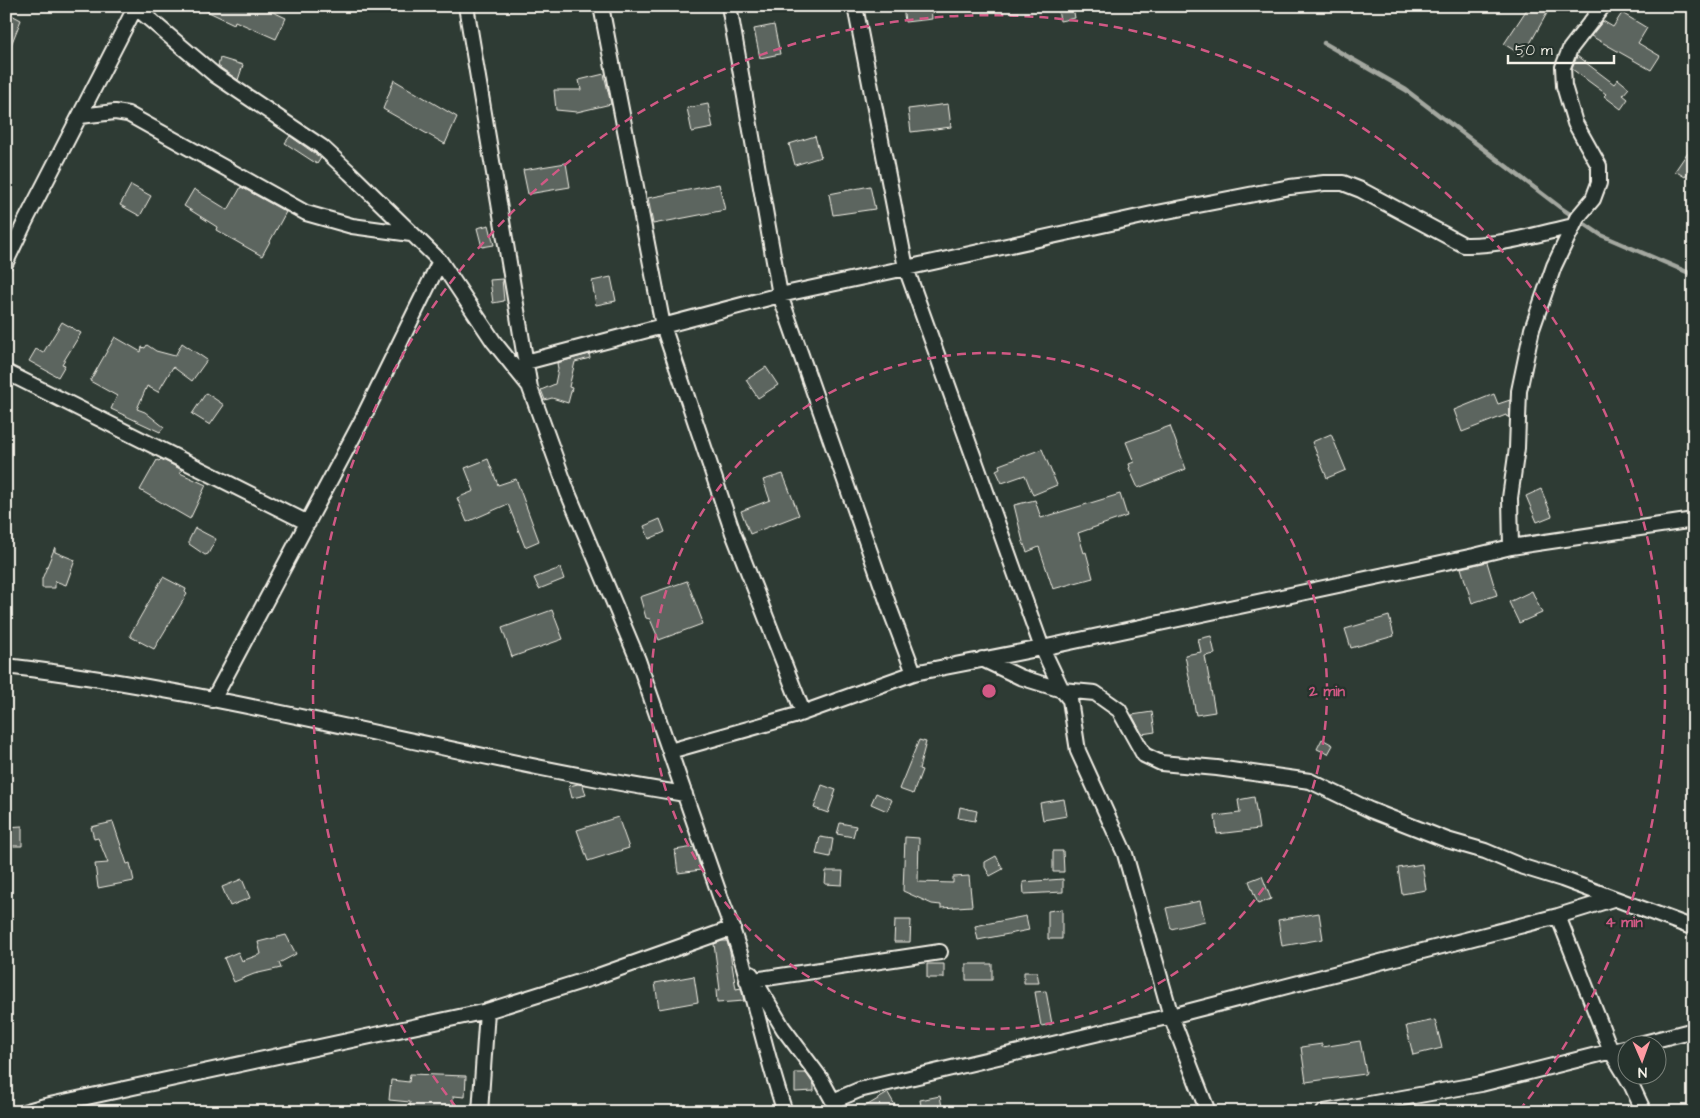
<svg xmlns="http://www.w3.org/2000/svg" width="1700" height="1118" font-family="'Architects Daughter',sans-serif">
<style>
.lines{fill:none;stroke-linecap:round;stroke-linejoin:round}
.stream{stroke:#a4a8a0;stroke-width:4.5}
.building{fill:#5c655e;stroke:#f4f1e8}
.street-casing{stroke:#f4f1e8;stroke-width:18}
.street{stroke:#26332d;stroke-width:14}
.ring{fill:none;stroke:#d15985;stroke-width:2.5;stroke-dasharray:9 6}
.centre{fill:#d15985;stroke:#26332d;stroke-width:2.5}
.ring-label{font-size:15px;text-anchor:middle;font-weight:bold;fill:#d15985;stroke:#26332d;stroke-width:4.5;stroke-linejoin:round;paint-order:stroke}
</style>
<rect width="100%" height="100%" fill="#2e3b34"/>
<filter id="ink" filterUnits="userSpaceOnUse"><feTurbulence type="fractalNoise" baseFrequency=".02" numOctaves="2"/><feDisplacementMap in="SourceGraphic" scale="10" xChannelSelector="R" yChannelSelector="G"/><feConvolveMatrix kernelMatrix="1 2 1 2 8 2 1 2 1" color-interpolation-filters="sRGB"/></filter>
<g filter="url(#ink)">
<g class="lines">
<path class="stream" d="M 1324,43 L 1406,90 L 1561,208 L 1601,235 L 1694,275"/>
</g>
<path class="building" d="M 196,6 L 260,6 L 286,18 L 276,39 L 235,21 L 234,24 Z
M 903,6 L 931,6 L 932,19 L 905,22 Z
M 1529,6 L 1551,6 L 1523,56 L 1504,44 Z
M 1073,7 L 1075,18 L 1060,21 L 1058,10 Z
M 6,12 L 21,20 L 7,55 L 6,55 Z
M 1622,13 L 1647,28 L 1638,43 L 1660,56 L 1651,70 L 1591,36 L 1603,21 L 1613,27 Z
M 774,25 L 780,54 L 760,58 L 754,29 Z
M 1577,56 L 1614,84 L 1618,79 L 1629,88 L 1623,95 L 1628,99 L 1621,109 L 1604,96 L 1606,94 L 1572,69 Z
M 220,58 L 243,65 L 238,80 L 218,66 Z
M 604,74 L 611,104 L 577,112 L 556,110 L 554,90 L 581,90 L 579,80 Z
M 394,80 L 457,117 L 445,144 L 383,109 Z
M 708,104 L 713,128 L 692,132 L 687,108 Z
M 948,104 L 951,127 L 911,132 L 908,109 Z
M 290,136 L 321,158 L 317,164 L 285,143 Z
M 815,136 L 821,157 L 795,165 L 789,144 Z
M 1694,143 L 1694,164 L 1685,177 L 1675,171 Z
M 566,163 L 570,187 L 528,194 L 523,170 Z
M 719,184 L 725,210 L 653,224 L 648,198 Z
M 131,185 L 151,196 L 140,216 L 120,205 Z
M 870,186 L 875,209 L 833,215 L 829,194 Z
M 241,187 L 286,212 L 262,256 L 216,230 L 217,227 L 184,206 L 194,189 L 228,210 Z
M 489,225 L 494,245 L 482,247 L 477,228 Z
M 611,277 L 616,301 L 596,305 L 592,281 Z
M 502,279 L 504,301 L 493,303 L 490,280 Z
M 62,322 L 81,333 L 62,364 L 65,365 L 58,377 L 29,361 L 36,349 L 43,353 Z
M 115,337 L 141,352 L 142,347 L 145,348 L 147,345 L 156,351 L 175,356 L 182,343 L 207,360 L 192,381 L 173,367 L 158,392 L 147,386 L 137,409 L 145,412 L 164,427 L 160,432 L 111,409 L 117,396 L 90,381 Z
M 589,354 L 590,358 L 575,362 L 569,387 L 572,388 L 568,403 L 552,398 L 545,400 L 541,390 L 555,384 L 558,369 L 557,363 Z
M 766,367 L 778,385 L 758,398 L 746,380 Z
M 206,393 L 224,405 L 210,425 L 192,414 Z
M 1494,394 L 1498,404 L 1510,400 L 1509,416 L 1507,417 L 1506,415 L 1462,432 L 1454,410 Z
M 1170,426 L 1186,469 L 1138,488 L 1129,468 L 1130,467 L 1129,464 L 1134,462 L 1126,442 Z
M 1331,434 L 1346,470 L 1327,478 L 1312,442 Z
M 1042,449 L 1057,485 L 1033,495 L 1025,475 L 1002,483 L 996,470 L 1000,468 L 999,465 Z
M 161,459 L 182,470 L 180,473 L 206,485 L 190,519 L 140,490 L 157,460 L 159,461 Z
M 488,459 L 498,485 L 516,479 L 539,541 L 525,547 L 508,504 L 467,522 L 457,498 L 474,491 L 465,468 Z
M 783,474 L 799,515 L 750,534 L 741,511 L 770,500 L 763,480 Z
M 1541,489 L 1552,516 L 1537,522 L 1526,496 Z
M 1120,494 L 1127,516 L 1078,533 L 1084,553 L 1086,552 L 1093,578 L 1053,589 L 1039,547 L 1027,552 L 1023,542 L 1014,505 L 1035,500 L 1041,518 Z
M 660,519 L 665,532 L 649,539 L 644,526 Z
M 195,528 L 216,539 L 208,554 L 205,555 L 189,544 L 189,540 Z
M 55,547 L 55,552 L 75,560 L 66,585 L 55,581 L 55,588 L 42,588 L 42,579 Z
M 1487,562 L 1497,595 L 1472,603 L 1461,568 Z
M 560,568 L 564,579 L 539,589 L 534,578 Z
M 163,577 L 186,589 L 185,592 L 187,594 L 154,649 L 131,637 L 130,635 Z
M 687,581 L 702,620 L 701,621 L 702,624 L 659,640 L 650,619 L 646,618 L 640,597 Z
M 1532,591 L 1542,613 L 1519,623 L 1509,602 Z
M 552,610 L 563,639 L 512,657 L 502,628 Z
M 1389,616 L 1394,636 L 1351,648 L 1345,629 Z
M 1211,636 L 1215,654 L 1205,656 L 1215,712 L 1196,715 L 1185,655 L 1201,652 L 1198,639 Z
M 1152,712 L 1155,732 L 1142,734 L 1132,715 Z
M 1322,739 L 1333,745 L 1328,754 L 1317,749 Z
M 919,740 L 926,742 L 919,769 L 922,770 L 913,794 L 899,789 Z
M 578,784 L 583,785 L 586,795 L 572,798 L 569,786 Z
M 822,785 L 836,790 L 828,813 L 814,808 Z
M 876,793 L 892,800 L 887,811 L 871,804 Z
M 1254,797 L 1259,829 L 1217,834 L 1215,816 L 1240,813 L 1238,800 Z
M 1064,799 L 1067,816 L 1043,820 L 1040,803 Z
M 960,807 L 977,811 L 975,821 L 958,818 Z
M 618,817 L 629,848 L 588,861 L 577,830 Z
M 113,822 L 127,864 L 130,863 L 134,881 L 98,888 L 95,864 L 108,863 L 98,838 L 94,839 L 91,827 Z
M 840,823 L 856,826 L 853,837 L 837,834 Z
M 22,826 L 22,846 L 6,846 L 6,827 Z
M 820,837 L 833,839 L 830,857 L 816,854 Z
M 905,837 L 919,838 L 918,882 L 953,883 L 953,877 L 969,876 L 972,906 L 941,908 L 941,905 L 932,904 L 903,891 Z
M 694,847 L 701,870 L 678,873 L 675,850 Z
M 1053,851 L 1063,851 L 1064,872 L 1053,872 Z
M 996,856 L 1003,869 L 990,876 L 985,867 L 985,862 Z
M 1422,864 L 1426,890 L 1402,894 L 1398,868 Z
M 826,871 L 843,871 L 842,885 L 825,884 Z
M 1262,876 L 1271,899 L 1258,904 L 1249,881 Z
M 242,879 L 250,898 L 230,906 L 222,887 Z
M 1063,879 L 1063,892 L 1024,894 L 1023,882 Z
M 1200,901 L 1205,921 L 1171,929 L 1166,908 Z
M 1062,909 L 1062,939 L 1048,939 L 1048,911 Z
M 1319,913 L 1323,939 L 1282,946 L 1278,920 Z
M 1026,916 L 1029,930 L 978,940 L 975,926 Z
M 895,920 L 911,920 L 910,942 L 894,942 Z
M 286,935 L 296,954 L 279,963 L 281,968 L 254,974 L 234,982 L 224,958 L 238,952 L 242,961 L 261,954 L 258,942 Z
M 722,941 L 727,941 L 730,952 L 736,989 L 741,988 L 744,1001 L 717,1003 L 716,990 L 720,990 L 714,944 Z
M 927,964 L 944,964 L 944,978 L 927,978 Z
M 966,964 L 992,964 L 992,980 L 966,980 Z
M 1024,972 L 1037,972 L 1039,983 L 1024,983 Z
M 694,976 L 698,1002 L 659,1009 L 655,983 Z
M 1046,991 L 1052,1024 L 1041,1026 L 1035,992 Z
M 1435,1020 L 1442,1048 L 1413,1055 L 1406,1026 Z
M 1360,1041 L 1366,1072 L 1365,1074 L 1306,1082 L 1301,1047 L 1322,1044 L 1322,1047 Z
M 795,1073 L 806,1073 L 814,1085 L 814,1091 L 795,1092 Z
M 410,1074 L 466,1076 L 465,1097 L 453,1096 L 454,1112 L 411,1112 L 410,1102 L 389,1100 L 391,1080 L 409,1082 Z
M 888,1093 L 896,1107 L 888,1112 L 856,1112 Z
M 940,1096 L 943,1112 L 922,1112 L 920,1100 Z"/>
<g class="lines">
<g class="street-casing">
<path id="street" d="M 134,6 L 215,75 L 322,147 L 350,173 L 440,261 L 494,342 L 530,387
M 466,6 L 530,388 L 568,493 L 638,660 L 721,899 C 749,968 761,1042 785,1112
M 601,6 L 663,326 L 733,533 L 803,712
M 729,6 L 780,295 L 891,612 L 914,673
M 855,6 L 906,268 L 1042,648 L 1062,690 L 1070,700 L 1078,751 L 1125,854 L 1171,1016 L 1208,1112
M 80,116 L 115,112 L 128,114 L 306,213 L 352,226 L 411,234
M 6,262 L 25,222 L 136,6
M 526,362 L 780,295 L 906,268 L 1152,214 L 1290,187 L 1324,183 L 1343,183 L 1361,190 L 1464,245 C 1500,246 1538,234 1573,226
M 6,372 L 308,523
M 1511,547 L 1510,498 L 1517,448 L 1519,391 L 1532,329 L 1554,266 L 1577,218 L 1593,199 L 1599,183 L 1599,166 L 1575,123 L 1564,86 L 1563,67 L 1570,49 L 1603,6
M 982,659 L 1020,677 L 1062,690 L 1095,693 L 1119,710 L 1144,755 L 1161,763 L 1217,768 L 1310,781 L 1370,810 L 1447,840 L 1485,851 L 1523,867 L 1562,879 L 1694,928
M 6,666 C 235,693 458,758 685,794
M 213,700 L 361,422 L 440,261
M 670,751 L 794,716 L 914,673 L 1042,648 L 1474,556 L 1511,547 L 1694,520
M 1558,916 L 1611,1051 L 1631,1084 L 1644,1112
M 751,974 L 783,1028 L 821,1079 L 839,1112
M 747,981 L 940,952
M 1632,1046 L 1694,1030
M 833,1101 L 859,1090 L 1171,1016 L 1558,916 L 1613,899
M 24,1112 L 45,1106 L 487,1011 L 595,977 L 733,928
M 480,1112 L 487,1011
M 1324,1112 L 1481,1084 L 1628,1047"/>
</g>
<use href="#street" class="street"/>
</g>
</g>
<g class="ring">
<circle cx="989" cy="691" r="338"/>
<path d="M456 1107A676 676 0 1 1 1522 1107"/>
</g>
<circle cx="989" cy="691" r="8" class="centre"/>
<g class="ring-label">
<text x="1327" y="696">2 min</text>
<text x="1624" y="927">4 min</text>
</g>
<rect width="1700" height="1118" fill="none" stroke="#26332d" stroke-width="25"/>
<rect x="12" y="12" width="1675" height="1093" fill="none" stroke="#f4f1e8" stroke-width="2" filter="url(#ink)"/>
<g transform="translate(1642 1060) rotate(178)"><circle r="24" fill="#26332d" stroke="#787f78"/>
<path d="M0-4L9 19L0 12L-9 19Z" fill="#ff9aa2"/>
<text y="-8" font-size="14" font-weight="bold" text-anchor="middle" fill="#f4f1e8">N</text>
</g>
<path d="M1508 55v8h106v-8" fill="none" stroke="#f4f1e8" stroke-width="2.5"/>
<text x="1515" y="55" font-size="15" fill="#f4f1e8" stroke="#26332d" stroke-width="4" paint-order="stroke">50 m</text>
</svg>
